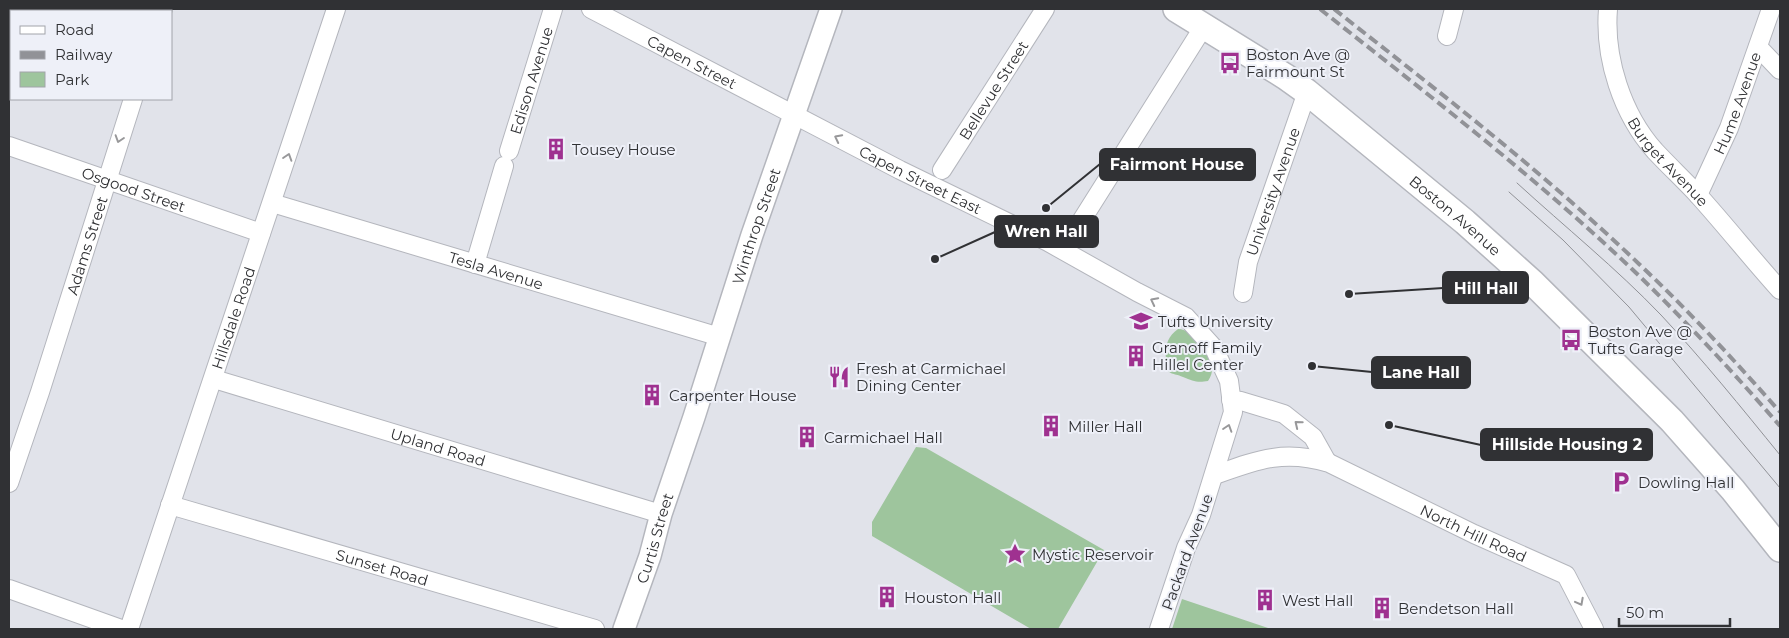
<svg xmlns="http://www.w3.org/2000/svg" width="1789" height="638" font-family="Montserrat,sans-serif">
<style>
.green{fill:#9ec59d}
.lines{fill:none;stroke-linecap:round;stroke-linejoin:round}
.minor-casing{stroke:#b4b6bd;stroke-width:20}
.tertiary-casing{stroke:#b4b6bd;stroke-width:24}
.secondary-casing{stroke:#b4b6bd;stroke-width:28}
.minor{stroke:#fff;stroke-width:18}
.tertiary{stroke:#fff;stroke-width:21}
.secondary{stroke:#fff;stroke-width:25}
.tram{stroke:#919297;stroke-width:1}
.rail{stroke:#919297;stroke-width:4;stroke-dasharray:10 5;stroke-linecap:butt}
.oneway{stroke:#98989a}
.labels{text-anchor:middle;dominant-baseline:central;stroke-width:4;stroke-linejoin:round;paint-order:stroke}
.poi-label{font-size:15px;fill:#303134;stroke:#eef0f8;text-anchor:start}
.street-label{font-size:15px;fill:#303134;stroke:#eef0f8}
.leader{fill:none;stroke:#303134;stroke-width:2}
.callout-dot{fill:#303134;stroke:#eef0f8;stroke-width:2}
.callout{fill:#303134;stroke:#303134;stroke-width:2}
.callout-label{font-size:16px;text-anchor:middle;font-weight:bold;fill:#fff}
</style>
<rect width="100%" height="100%" fill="#e1e3ea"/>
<path class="green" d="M 1178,329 C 1199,330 1222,362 1208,381 C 1197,383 1193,381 1183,377 C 1172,372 1171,377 1163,364 L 1166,362 C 1165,347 1166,338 1178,329 Z
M 916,447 L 926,448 L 1104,550 L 1058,629 L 1031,629 L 872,536 L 872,522 Z
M 1182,599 L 1271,629 L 1172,629 Z"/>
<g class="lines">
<g class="minor-casing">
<g id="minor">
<path id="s1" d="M 591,9 L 900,170 L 1048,242 L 1137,292 L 1186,317 L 1214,348 L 1229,381 L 1233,412 L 1201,515 L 1186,548 L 1159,629"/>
<path id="s2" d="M 1608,9 C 1604,58 1622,114 1655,151 C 1669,166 1684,180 1698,195 C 1726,226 1752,259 1780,290"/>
<path d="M 162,11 L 163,9"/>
<path d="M 1447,36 L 1454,9"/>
<path d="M 1758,47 L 1780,70"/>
<path id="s3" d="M 9,146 L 261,233"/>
<path id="s4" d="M 509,151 L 553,9"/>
<path id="s5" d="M 942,170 L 1045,9"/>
<path id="s6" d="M 1698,195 L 1729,128 L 1771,9"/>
<path id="s7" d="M 272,203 L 720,337"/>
<path d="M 1073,234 L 1204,26"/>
<path d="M 475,264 L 504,166"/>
<path id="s8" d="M 1243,293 L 1248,262 L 1307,92"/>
<path id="s9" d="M 214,379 L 661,514"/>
<path d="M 1231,400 L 1241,401 L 1284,414 L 1313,437 L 1327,462"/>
<path id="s10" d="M 1215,475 C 1257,460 1284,449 1329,463 L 1474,534 L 1566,575 L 1594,629"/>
<path id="s11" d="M 9,483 L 40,392 L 133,99"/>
<path id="s12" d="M 170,505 L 595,629"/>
<path d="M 9,589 L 121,629"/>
<path id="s13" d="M 129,629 L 336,9"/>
</g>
</g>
<g class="tertiary-casing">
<g id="tertiary">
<path id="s14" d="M 624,629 L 650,556 L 661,514 L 694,417 L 752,235 L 831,9"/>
</g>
</g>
<g class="secondary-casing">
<g id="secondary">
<path id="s15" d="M 1176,9 L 1286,77 L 1307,92 L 1465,222 L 1533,283 L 1672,421 L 1733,490 L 1780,549"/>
</g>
</g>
<use href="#minor" class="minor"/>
<use href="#tertiary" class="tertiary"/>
<use href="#secondary" class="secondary"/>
<path class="tram" d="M 1517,183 C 1565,227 1616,268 1661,315 C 1703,360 1741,407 1780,455
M 1509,192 L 1563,240 L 1629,307 L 1780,488"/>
<path class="rail" d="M 1320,9 C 1426,93 1534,176 1633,270 C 1684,319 1733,372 1780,426
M 1334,9 C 1438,91 1543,172 1639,264 C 1689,311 1735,361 1780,412"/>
</g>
<defs><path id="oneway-chevron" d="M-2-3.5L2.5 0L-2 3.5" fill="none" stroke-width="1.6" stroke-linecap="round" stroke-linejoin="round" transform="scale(1.25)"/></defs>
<g class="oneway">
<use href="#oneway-chevron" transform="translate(838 138) rotate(-153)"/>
<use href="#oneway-chevron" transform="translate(119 139) rotate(108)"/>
<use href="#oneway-chevron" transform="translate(288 157) rotate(-72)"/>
<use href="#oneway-chevron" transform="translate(1154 301) rotate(-153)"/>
<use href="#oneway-chevron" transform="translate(1298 424) rotate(-141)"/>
<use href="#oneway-chevron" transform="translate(1228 428) rotate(-72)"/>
<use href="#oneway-chevron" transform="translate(1580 602) rotate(62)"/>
</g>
<defs>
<g id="bus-bare" transform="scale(1.725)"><path d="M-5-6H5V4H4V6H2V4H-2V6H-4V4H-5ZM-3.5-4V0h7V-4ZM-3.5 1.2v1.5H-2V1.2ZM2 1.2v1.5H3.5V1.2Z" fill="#9f3190" stroke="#eef0f8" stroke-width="2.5" paint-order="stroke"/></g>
<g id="building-bare" transform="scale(1.725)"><path d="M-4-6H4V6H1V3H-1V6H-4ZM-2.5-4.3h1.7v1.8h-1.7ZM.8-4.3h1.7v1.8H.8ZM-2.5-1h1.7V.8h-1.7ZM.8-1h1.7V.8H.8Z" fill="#9f3190" stroke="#eef0f8" stroke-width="2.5" paint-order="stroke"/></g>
<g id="university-bare" transform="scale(1.725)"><path d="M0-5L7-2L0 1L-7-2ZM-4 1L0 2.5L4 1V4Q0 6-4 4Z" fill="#9f3190" stroke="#eef0f8" stroke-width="2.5" paint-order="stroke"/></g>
<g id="restaurant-bare" transform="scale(1.725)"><path d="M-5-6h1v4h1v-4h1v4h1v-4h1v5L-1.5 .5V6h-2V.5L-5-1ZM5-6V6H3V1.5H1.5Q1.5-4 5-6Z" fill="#9f3190" stroke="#eef0f8" stroke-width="2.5" paint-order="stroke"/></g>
<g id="parking-bare" transform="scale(1.725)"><path d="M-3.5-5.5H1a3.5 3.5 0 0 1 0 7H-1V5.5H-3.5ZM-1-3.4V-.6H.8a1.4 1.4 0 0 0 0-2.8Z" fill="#9f3190" stroke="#eef0f8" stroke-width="2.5" paint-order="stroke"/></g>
<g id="sight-bare" transform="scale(1.725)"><path d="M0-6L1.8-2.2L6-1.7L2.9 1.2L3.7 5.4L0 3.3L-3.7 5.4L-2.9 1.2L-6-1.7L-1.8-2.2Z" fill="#9f3190" stroke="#eef0f8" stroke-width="2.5" paint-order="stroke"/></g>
</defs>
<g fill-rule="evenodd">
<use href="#bus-bare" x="1230" y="63"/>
<use href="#building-bare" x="556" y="149"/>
<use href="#university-bare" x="1141" y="321"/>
<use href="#bus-bare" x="1571" y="340"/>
<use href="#building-bare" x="1136" y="356"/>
<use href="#restaurant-bare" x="839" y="377"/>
<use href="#building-bare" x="652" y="395"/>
<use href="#building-bare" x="1051" y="426"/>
<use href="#building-bare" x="807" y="437"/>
<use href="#parking-bare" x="1621" y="482"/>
<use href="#sight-bare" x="1015" y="554"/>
<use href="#building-bare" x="887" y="597"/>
<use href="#building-bare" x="1265" y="600"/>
<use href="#building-bare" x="1382" y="608"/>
</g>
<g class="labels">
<g class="poi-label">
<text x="1246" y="54">Boston Ave @<tspan x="1246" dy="17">Fairmount St</tspan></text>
<text x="572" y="149">Tousey House</text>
<text x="1158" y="321">Tufts University</text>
<text x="1588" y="331">Boston Ave @<tspan x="1588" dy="17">Tufts Garage</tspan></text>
<text x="1152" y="347">Granoff Family<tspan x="1152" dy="17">Hillel Center</tspan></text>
<text x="856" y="368">Fresh at Carmichael<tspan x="856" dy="17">Dining Center</tspan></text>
<text x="669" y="395">Carpenter House</text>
<text x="1068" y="426">Miller Hall</text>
<text x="824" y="437">Carmichael Hall</text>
<text x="1638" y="482">Dowling Hall</text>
<text x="1032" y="554">Mystic Reservoir</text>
<text x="904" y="597">Houston Hall</text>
<text x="1282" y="600">West Hall</text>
<text x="1398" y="608">Bendetson Hall</text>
</g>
<g class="street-label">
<text stroke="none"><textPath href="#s1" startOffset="114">Capen Street</textPath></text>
<text stroke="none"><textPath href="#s4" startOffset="74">Edison Avenue</textPath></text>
<text stroke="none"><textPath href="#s5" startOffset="95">Bellevue Street</textPath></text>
<text stroke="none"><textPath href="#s6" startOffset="100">Hume Avenue</textPath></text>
<text stroke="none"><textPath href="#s2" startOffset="170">Burget Avenue</textPath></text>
<text stroke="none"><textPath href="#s1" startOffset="371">Capen Street East</textPath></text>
<text stroke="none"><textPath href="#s3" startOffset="132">Osgood Street</textPath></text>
<text stroke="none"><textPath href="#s8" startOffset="106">University Avenue</textPath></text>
<text stroke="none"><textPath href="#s15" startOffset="348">Boston Avenue</textPath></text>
<text stroke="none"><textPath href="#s14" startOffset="424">Winthrop Street</textPath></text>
<text stroke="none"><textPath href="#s11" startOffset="250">Adams Street</textPath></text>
<text stroke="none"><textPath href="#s7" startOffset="234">Tesla Avenue</textPath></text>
<text stroke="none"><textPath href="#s13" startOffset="328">Hillsdale Road</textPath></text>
<text stroke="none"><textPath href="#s9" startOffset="234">Upland Road</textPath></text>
<text stroke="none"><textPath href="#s10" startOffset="278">North Hill Road</textPath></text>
<text stroke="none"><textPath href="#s14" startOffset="96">Curtis Street</textPath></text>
<text transform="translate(1187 552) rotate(-70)">Packard Avenue</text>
<text stroke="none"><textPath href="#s12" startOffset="221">Sunset Road</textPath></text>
</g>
</g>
<path class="leader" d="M1046 208L1100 164M935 259L995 232M1349 294L1443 288M1312 366L1372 372M1389 425L1481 445"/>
<g class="callout-dot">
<circle cx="1046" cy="208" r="5"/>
<circle cx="935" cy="259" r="5"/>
<circle cx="1349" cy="294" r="5"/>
<circle cx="1312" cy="366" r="5"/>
<circle cx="1389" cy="425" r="5"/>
</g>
<g class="callout">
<rect x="1100" y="149" width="155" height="31" rx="5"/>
<rect x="995" y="216" width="103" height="31" rx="5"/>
<rect x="1443" y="272" width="85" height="31" rx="5"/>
<rect x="1372" y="357" width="98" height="31" rx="5"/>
<rect x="1481" y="429" width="171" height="31" rx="5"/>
</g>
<g class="callout-label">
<text x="1177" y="170">Fairmont House</text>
<text x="1046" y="237">Wren Hall</text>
<text x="1486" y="294">Hill Hall</text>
<text x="1421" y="378">Lane Hall</text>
<text x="1567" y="450">Hillside Housing 2</text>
</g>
<rect width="1789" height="638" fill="none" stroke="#303134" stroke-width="20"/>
<rect x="10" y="10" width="162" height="90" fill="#eef0f8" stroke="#a2a4aa"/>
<rect x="20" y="26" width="25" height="8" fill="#ffffff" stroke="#a2a4aa"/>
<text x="55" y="35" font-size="15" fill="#303134">Road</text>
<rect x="20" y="51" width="25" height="8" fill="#919297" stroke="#a2a4aa"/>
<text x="55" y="60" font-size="15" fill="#303134">Railway</text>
<rect x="20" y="72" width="25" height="15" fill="#9ec59d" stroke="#a2a4aa"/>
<text x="55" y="85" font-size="15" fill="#303134">Park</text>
<path d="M1619 618v8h111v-8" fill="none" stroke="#303134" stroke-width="2.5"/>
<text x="1626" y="618" font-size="15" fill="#303134" stroke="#eef0f8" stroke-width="4" paint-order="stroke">50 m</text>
</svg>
